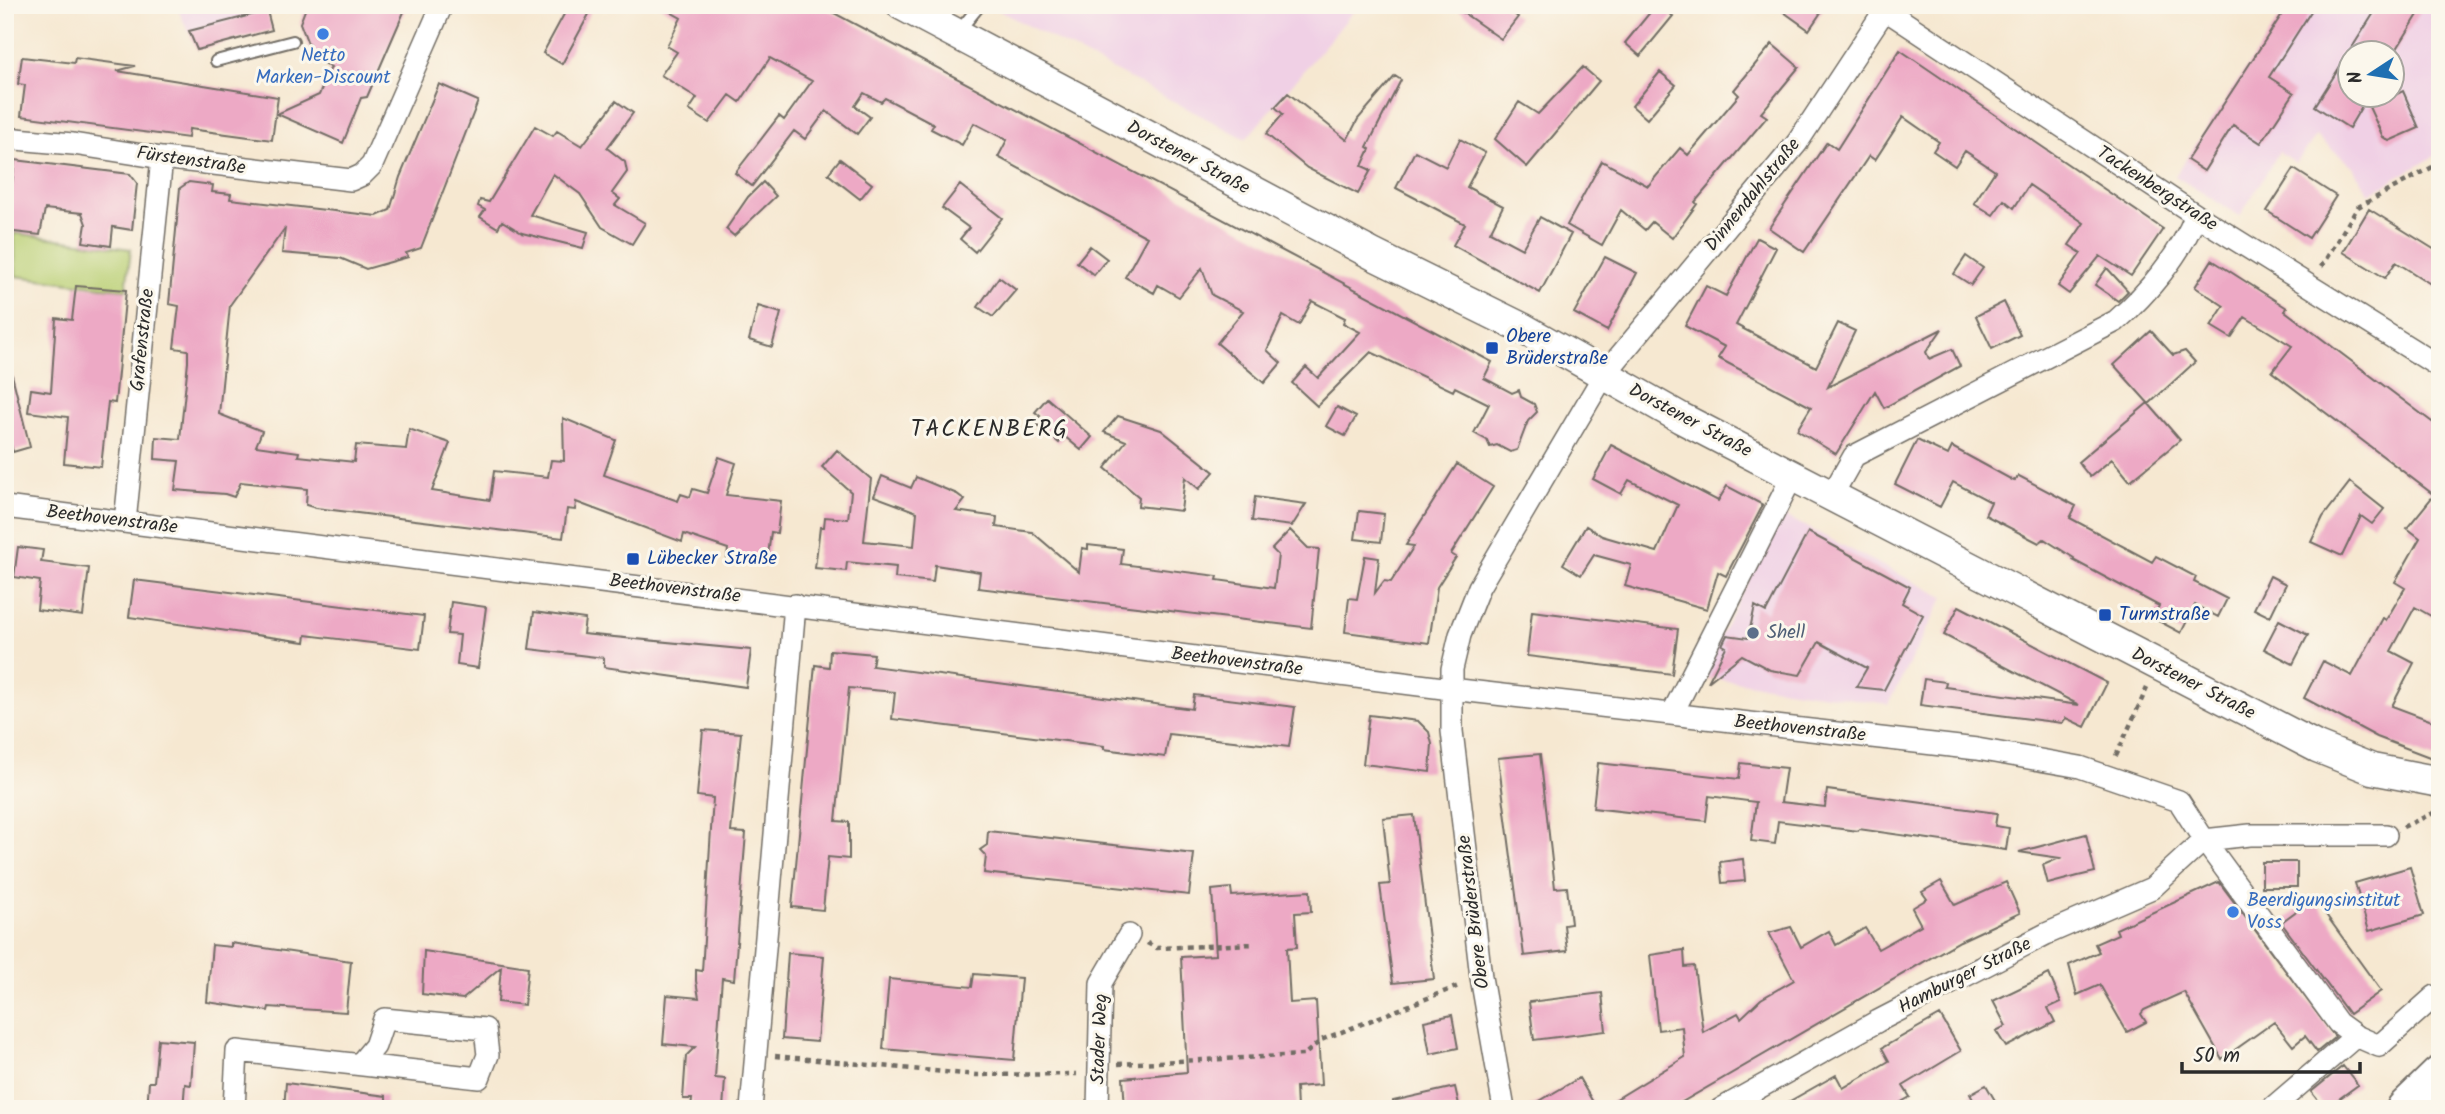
<svg xmlns="http://www.w3.org/2000/svg" width="2445" height="1114" font-family="Kalam,sans-serif">
<style>
.built{fill:#f0d0e5;fill-rule:evenodd}
.green{fill:#b9cf73;stroke:#727d4f;stroke-width:2}
.building{fill:#eda9c5}
.lines{fill:none;stroke-linecap:round;stroke-linejoin:round}
.service-casing{stroke:#726d65;stroke-width:14}
.minor-casing{stroke:#726d65;stroke-width:24}
.secondary-casing{stroke:#726d65;stroke-width:33}
.motorway-casing{stroke:#726d65;stroke-width:42}
.path{stroke:#726d65;stroke-width:4.5;stroke-dasharray:5 5;stroke-linecap:butt}
.service{stroke:#fff;stroke-width:10}
.minor{stroke:#fff;stroke-width:21}
.secondary{stroke:#fff;stroke-width:30}
.motorway{stroke:#fff;stroke-width:38}
.shop-dot{fill:#3f7fe0;stroke:#fbf7ec;stroke-width:2.5}
.transit-dot{fill:#1a4fb4;stroke:#fbf7ec;stroke-width:2.5}
.service-dot{fill:#5c6f8a;stroke:#fbf7ec;stroke-width:2.5}
.labels{text-anchor:middle;dominant-baseline:central;stroke-width:6;stroke-linejoin:round;paint-order:stroke}
.shop-label{font-size:19px;fill:#366cbe;stroke:#fbf7ec}
.street-label{font-size:19px;fill:#2b2b2b;stroke:#fbf7ec}
.transit-label{font-size:19px;fill:#164399;stroke:#fbf7ec;text-anchor:start}
.service-label{font-size:19px;fill:#4e5e75;stroke:#fbf7ec;text-anchor:start}
.quarter-label{font-size:23px;letter-spacing:2px;fill:#2b2b2b;stroke:#fbf7ec}
</style>
<rect width="100%" height="100%" fill="#fbf7ec"/>
<filter id="ink" filterUnits="userSpaceOnUse"><feTurbulence type="fractalNoise" baseFrequency=".0143" numOctaves="2"/><feDisplacementMap in="SourceGraphic" scale="14" xChannelSelector="R" yChannelSelector="G"/><feConvolveMatrix kernelMatrix="1 2 1 2 8 2 1 2 1" color-interpolation-filters="sRGB"/></filter>
<filter id="wash" filterUnits="userSpaceOnUse"><feTurbulence type="fractalNoise" baseFrequency=".00686" numOctaves="4" result="noise"/><feDisplacementMap in="SourceGraphic" scale="28" xChannelSelector="R" yChannelSelector="G"/><feGaussianBlur stdDeviation="1.57" result="paint"/><feColorMatrix in="noise" values="0 0 0 0 0 0 0 0 0 0 0 0 0 0 0 0 0 1.4 0 .05"/><feComposite in="paint" operator="in"/></filter>
<g filter="url(#wash)">
<rect width="100%" height="100%" fill="#f6e8d1"/>
<path class="built" d="M 176,5 L 288,5 L 188,31 Z
M 988,5 L 1359,5 L 1246,139 Z
M 2288,5 L 2440,5 L 2440,153 L 2369,194 L 2354,167 L 2316,136 L 2296,163 L 2279,152 L 2240,216 L 2175,176 ZM 2350,52 L 2392,52 L 2392,94 L 2350,94 Z
M 1783,515 L 1944,597 L 1888,704 L 1699,676 Z"/>
<path class="green" d="M 14,233 L 131,249 L 126,290 L 16,276 Z"/>
<g id="blocks">
<path class="building" d="M 307,5 L 407,5 L 367,97 L 361,98 L 343,143 L 277,114 L 319,95 L 331,67 L 314,59 L 300,23 Z
M 569,5 L 594,5 L 562,64 L 543,53 Z
M 658,5 L 819,5 L 1492,362 L 1484,378 L 1512,393 L 1519,390 L 1521,397 L 1534,404 L 1537,412 L 1528,421 L 1517,450 L 1510,452 L 1497,445 L 1490,447 L 1487,440 L 1474,433 L 1489,404 L 1455,387 L 1453,391 L 1371,352 L 1317,406 L 1292,383 L 1306,367 L 1318,378 L 1360,332 L 1343,323 L 1345,318 L 1312,301 L 1299,325 L 1283,316 L 1267,350 L 1281,363 L 1264,383 L 1217,343 L 1243,311 L 1212,295 L 1202,268 L 1179,297 L 1158,285 L 1154,293 L 1125,277 L 1147,237 L 998,157 L 1007,140 L 974,123 L 962,145 L 931,129 L 934,124 L 885,98 L 881,102 L 864,93 L 855,106 L 870,117 L 857,134 L 826,111 L 805,139 L 794,131 L 752,186 L 735,173 L 779,116 L 784,120 L 812,81 L 770,58 L 740,102 L 730,95 L 709,123 L 689,110 L 697,98 L 661,75 L 677,52 L 667,46 L 681,18 Z
M 1452,5 L 1502,5 L 1518,17 L 1501,39 Z
M 1656,5 L 1673,16 L 1640,56 L 1625,43 Z
M 1774,5 L 1826,5 L 1809,30 Z
M 2288,5 L 2315,5 L 2269,77 L 2294,93 L 2261,143 L 2233,125 L 2204,171 L 2187,160 Z
M 2379,5 L 2424,5 L 2395,52 L 2350,52 L 2350,94 L 2369,94 L 2349,128 L 2315,106 Z
M 267,11 L 272,30 L 197,50 L 189,31 Z
M 1772,44 L 1799,67 L 1761,113 L 1767,117 L 1695,202 L 1697,204 L 1672,238 L 1652,222 L 1645,230 L 1621,210 L 1602,245 L 1567,225 L 1602,161 L 1648,186 L 1680,148 L 1688,155 L 1739,95 L 1734,90 Z
M 1900,50 L 2163,229 L 2131,276 L 2100,256 L 2069,294 L 2058,286 L 2081,253 L 2069,245 L 2084,223 L 2029,185 L 2014,208 L 2004,200 L 1993,215 L 1974,203 L 1995,171 L 1965,151 L 1955,166 L 1933,151 L 1939,142 L 1903,117 L 1875,160 L 1869,156 L 1804,252 L 1769,228 L 1827,142 L 1837,149 Z
M 22,57 L 74,63 L 75,58 L 135,66 L 117,71 L 278,97 L 272,140 L 189,129 L 188,138 L 21,116 L 25,85 L 18,84 Z
M 1583,67 L 1599,81 L 1527,167 L 1495,139 L 1519,102 L 1538,114 Z
M 1660,72 L 1676,85 L 1647,119 L 1632,106 Z
M 1395,76 L 1401,80 L 1367,147 L 1370,149 L 1362,166 L 1371,170 L 1358,194 L 1307,168 L 1266,134 L 1283,114 L 1275,107 L 1288,93 L 1347,140 L 1358,119 Z
M 439,84 L 478,101 L 421,248 L 406,253 L 408,257 L 366,269 L 340,258 L 282,253 L 285,228 L 230,305 L 219,414 L 262,431 L 256,446 L 299,452 L 298,456 L 354,462 L 356,445 L 406,449 L 409,429 L 450,443 L 432,491 L 490,500 L 494,471 L 548,477 L 551,460 L 564,461 L 563,418 L 616,440 L 604,475 L 678,501 L 681,494 L 690,497 L 693,489 L 707,493 L 719,457 L 736,463 L 726,495 L 781,501 L 777,533 L 771,532 L 767,563 L 727,558 L 728,549 L 684,534 L 682,542 L 576,502 L 575,510 L 567,509 L 563,538 L 316,508 L 306,505 L 307,489 L 241,482 L 234,497 L 225,494 L 175,490 L 179,461 L 155,459 L 156,437 L 180,439 L 188,362 L 188,350 L 174,348 L 179,306 L 169,304 L 180,188 L 189,182 L 213,185 L 212,192 L 231,194 L 230,199 L 377,216 L 390,210 L 400,177 Z
M 2403,91 L 2419,128 L 2389,141 L 2383,137 L 2369,107 Z
M 616,101 L 633,113 L 607,148 L 625,162 L 627,172 L 612,193 L 620,199 L 615,205 L 645,223 L 632,244 L 602,227 L 580,194 L 553,174 L 530,215 L 588,232 L 583,248 L 522,233 L 502,221 L 498,228 L 480,217 L 485,210 L 478,206 L 480,200 L 489,202 L 535,126 L 553,136 L 557,131 L 582,146 Z
M 1460,139 L 1485,153 L 1467,187 L 1503,206 L 1490,232 L 1522,249 L 1540,217 L 1571,234 L 1540,293 L 1453,245 L 1465,224 L 1396,188 L 1415,151 L 1446,167 Z
M 840,159 L 872,184 L 860,199 L 828,174 Z
M 15,160 L 130,174 L 137,183 L 132,230 L 113,227 L 111,246 L 83,242 L 86,224 L 82,213 L 45,209 L 40,235 L 6,231 Z
M 2294,169 L 2336,196 L 2309,238 L 2267,211 Z
M 763,182 L 776,196 L 734,236 L 726,229 L 748,197 Z
M 960,185 L 1002,218 L 975,252 L 960,239 L 969,228 L 942,208 Z
M 2369,209 L 2440,253 L 2440,290 L 2396,262 L 2385,278 L 2343,252 Z
M 1757,238 L 1776,248 L 1736,325 L 1816,367 L 1838,323 L 1855,331 L 1828,387 L 1942,329 L 1926,352 L 1929,359 L 1952,349 L 1960,366 L 1884,408 L 1875,391 L 1836,454 L 1797,430 L 1811,407 L 1718,358 L 1725,347 L 1685,326 L 1706,286 L 1726,296 Z
M 1090,246 L 1107,259 L 1094,275 L 1077,262 Z
M 1966,256 L 1983,268 L 1971,285 L 1954,274 Z
M 1605,257 L 1637,273 L 1607,331 L 1574,313 Z
M 2212,260 L 2287,308 L 2285,311 L 2440,428 L 2440,621 L 2415,607 L 2391,651 L 2414,663 L 2392,706 L 2440,724 L 2440,761 L 2377,737 L 2304,698 L 2323,661 L 2352,676 L 2383,618 L 2386,620 L 2405,588 L 2395,582 L 2420,538 L 2407,528 L 2434,495 L 2272,372 L 2292,346 L 2245,317 L 2231,338 L 2211,326 L 2224,306 L 2195,287 Z
M 2107,268 L 2128,291 L 2118,301 L 2095,285 Z
M 999,277 L 1016,290 L 993,317 L 978,307 Z
M 76,286 L 126,290 L 115,403 L 108,402 L 101,467 L 64,463 L 68,417 L 28,412 L 31,389 L 51,392 L 56,318 L 72,320 Z
M 2004,302 L 2020,335 L 1992,349 L 1976,316 Z
M 758,306 L 781,313 L 772,347 L 749,340 Z
M 2151,331 L 2173,355 L 2185,351 L 2195,362 L 2149,404 L 2114,365 Z
M 12,375 L 30,447 L 13,452 L 11,445 L 5,447 L 5,376 Z
M 1047,398 L 1092,437 L 1081,450 L 1064,436 L 1059,443 L 1035,423 L 1040,416 L 1035,412 Z
M 2148,403 L 2180,440 L 2130,481 L 2112,459 L 2090,477 L 2078,462 Z
M 1337,407 L 1356,417 L 1345,436 L 1326,426 Z
M 1118,416 L 1161,430 L 1214,472 L 1199,489 L 1185,477 L 1181,511 L 1138,506 L 1139,497 L 1105,468 L 1126,441 L 1104,432 Z
M 1917,440 L 1948,455 L 1952,447 L 2014,481 L 2019,476 L 2076,506 L 2070,518 L 2152,562 L 2156,556 L 2196,577 L 2194,582 L 2227,599 L 2218,617 L 2195,605 L 2181,633 L 2153,618 L 2159,606 L 2073,560 L 2074,558 L 2044,539 L 2039,543 L 1985,515 L 1991,502 L 1953,482 L 1940,507 L 1895,484 Z
M 1611,445 L 1718,501 L 1727,486 L 1763,505 L 1726,576 L 1718,572 L 1707,609 L 1625,586 L 1631,565 L 1594,555 L 1581,575 L 1563,564 L 1586,526 L 1602,536 L 1657,552 L 1678,505 L 1629,480 L 1621,494 L 1593,479 Z
M 837,450 L 871,479 L 864,541 L 914,546 L 917,512 L 874,496 L 882,476 L 911,488 L 916,477 L 957,494 L 965,500 L 956,511 L 997,517 L 996,527 L 1032,532 L 1079,572 L 1082,548 L 1088,549 L 1088,545 L 1123,549 L 1121,564 L 1218,576 L 1217,580 L 1274,588 L 1278,555 L 1272,549 L 1290,530 L 1308,548 L 1319,549 L 1311,628 L 978,588 L 980,572 L 935,565 L 933,582 L 895,578 L 896,567 L 847,562 L 846,571 L 815,568 L 820,527 L 824,527 L 825,517 L 848,519 L 851,492 L 822,467 Z
M 1457,464 L 1493,487 L 1451,554 L 1456,557 L 1437,587 L 1429,643 L 1345,632 L 1349,598 L 1357,599 L 1365,556 L 1379,558 L 1375,593 L 1384,581 L 1391,582 L 1414,546 L 1406,545 Z
M 2350,482 L 2384,509 L 2372,524 L 2361,516 L 2342,556 L 2311,542 L 2323,517 Z
M 1255,497 L 1306,504 L 1292,526 L 1252,521 Z
M 1359,511 L 1384,514 L 1381,542 L 1355,539 Z
M 1808,532 L 1910,587 L 1902,603 L 1923,615 L 1884,690 L 1856,687 L 1867,668 L 1819,642 L 1800,675 L 1770,670 L 1742,655 L 1708,682 L 1726,647 L 1722,645 L 1727,635 L 1748,638 L 1755,606 L 1766,612 Z
M 18,547 L 43,550 L 41,562 L 89,568 L 83,616 L 37,610 L 40,581 L 14,577 Z
M 2270,576 L 2286,584 L 2270,617 L 2254,609 Z
M 134,580 L 424,616 L 420,649 L 306,635 L 305,642 L 129,617 Z
M 451,602 L 486,607 L 478,668 L 457,665 L 460,635 L 447,634 Z
M 1959,606 L 2107,683 L 2085,727 L 2066,718 L 2062,723 L 1920,705 L 1924,679 L 1946,682 L 1945,687 L 2079,705 L 1944,635 Z
M 1532,611 L 1678,629 L 1672,674 L 1527,656 Z
M 534,612 L 585,619 L 583,634 L 751,650 L 746,687 L 604,667 L 604,658 L 529,649 Z
M 2279,620 L 2308,635 L 2293,664 L 2264,649 Z
M 830,650 L 874,654 L 872,666 L 1192,709 L 1194,695 L 1295,707 L 1289,747 L 1169,734 L 1165,757 L 1104,749 L 1104,746 L 892,719 L 895,692 L 849,688 L 836,821 L 849,822 L 849,859 L 828,857 L 823,910 L 792,907 L 815,665 L 829,667 Z
M 1369,715 L 1418,721 L 1429,732 L 1432,744 L 1430,772 L 1363,764 Z
M 703,730 L 741,733 L 731,832 L 746,833 L 734,980 L 722,978 L 719,1018 L 715,1078 L 725,1079 L 723,1109 L 691,1109 L 692,1099 L 683,1099 L 686,1056 L 695,1047 L 663,1044 L 667,995 L 699,998 L 696,981 L 696,970 L 702,971 L 713,798 L 697,796 Z
M 1540,754 L 1555,888 L 1567,887 L 1571,924 L 1564,925 L 1567,951 L 1524,956 L 1498,758 Z
M 1598,763 L 1739,779 L 1741,763 L 1786,768 L 1781,802 L 1825,807 L 1827,790 L 1997,813 L 1995,826 L 2009,828 L 2006,850 L 1859,829 L 1858,831 L 1778,821 L 1775,844 L 1751,841 L 1756,802 L 1709,796 L 1706,821 L 1593,808 Z
M 1414,815 L 1434,979 L 1393,983 L 1380,885 L 1390,884 L 1383,818 Z
M 988,831 L 1194,854 L 1189,895 L 984,873 L 986,856 L 980,850 L 987,845 Z
M 2086,834 L 2095,872 L 2078,876 L 2048,884 L 2043,865 L 2060,858 L 2019,852 Z
M 1743,859 L 1745,881 L 1722,883 L 1720,862 Z
M 2262,862 L 2297,862 L 2297,887 L 2262,887 Z
M 2410,867 L 2424,915 L 2369,931 L 2355,883 Z
M 1941,881 L 1955,905 L 2006,882 L 2020,913 L 1960,941 L 1670,1109 L 1600,1109 L 1685,1057 L 1682,1027 L 1658,1030 L 1650,955 L 1684,950 L 1685,967 L 1694,966 L 1703,1032 L 1738,1013 L 1741,1018 L 1761,999 L 1794,980 L 1769,933 L 1791,927 L 1801,947 L 1829,931 L 1836,945 L 1865,928 L 1878,949 L 1921,925 L 1912,908 L 1927,899 L 1922,892 Z
M 2219,882 L 2335,1037 L 2317,1052 L 2305,1036 L 2293,1046 L 2274,1022 L 2222,1059 L 2184,992 L 2144,1010 L 2141,1014 L 2146,1022 L 2127,1032 L 2100,985 L 2077,995 L 2069,965 L 2099,952 L 2095,944 L 2118,934 L 2116,929 Z
M 1231,888 L 1232,896 L 1310,891 L 1311,912 L 1295,913 L 1297,947 L 1287,948 L 1290,1003 L 1316,1001 L 1321,1085 L 1296,1087 L 1297,1109 L 1125,1109 L 1123,1078 L 1187,1072 L 1181,957 L 1216,955 L 1212,890 Z
M 2314,898 L 2381,991 L 2349,1014 L 2283,925 L 2283,921 Z
M 231,943 L 351,961 L 346,1012 L 269,1007 L 268,1011 L 207,1002 L 212,945 L 231,947 Z
M 424,951 L 528,967 L 524,1005 L 498,1002 L 501,967 L 463,999 L 422,994 Z
M 788,953 L 824,956 L 817,1042 L 782,1039 Z
M 974,974 L 1021,978 L 1014,1060 L 883,1049 L 889,979 L 972,987 Z
M 2049,974 L 2061,1002 L 2048,1008 L 2055,1022 L 2006,1047 L 1996,1031 L 2006,1026 L 1993,1001 Z
M 1602,993 L 1606,1031 L 1534,1040 L 1529,1002 Z
M 1452,1015 L 1458,1048 L 1430,1054 L 1424,1021 Z
M 1940,1015 L 1961,1051 L 1903,1086 L 1910,1097 L 1889,1109 L 1776,1109 L 1836,1075 L 1843,1088 L 1889,1061 L 1882,1048 Z
M 158,1039 L 194,1042 L 191,1085 L 185,1084 L 183,1109 L 147,1109 L 149,1082 L 154,1082 Z
M 2343,1066 L 2358,1085 L 2325,1109 L 2311,1092 Z
M 1579,1078 L 1597,1109 L 1526,1109 Z
M 286,1083 L 386,1096 L 386,1109 L 284,1109 Z
M 1986,1085 L 2000,1109 L 1978,1109 L 1970,1094 Z
M 1455,1087 L 1460,1109 L 1393,1109 L 1393,1101 Z"/>
</g>
</g>
<g filter="url(#ink)">
<use href="#blocks" fill-opacity="0" stroke="#726d65" stroke-width="2"/>
<g class="lines">
<g class="service-casing">
<path id="service" d="M 958,32 L 980,5
M 216,61 L 293,41"/>
</g>
<g class="minor-casing">
<path id="minor" d="M 1878,5 L 2196,215 L 2440,367
M 5,138 L 73,144 L 162,158 L 351,180 L 362,175 L 372,165 L 442,5
M 1832,495 L 1854,456 L 2116,321 C 2147,294 2181,254 2196,215
M 5,507 L 1451,689 L 1977,749 L 2080,767 L 2179,801 L 2204,840 L 2250,835 L 2386,835
M 125,522 L 162,158
M 1672,714 L 1793,475
M 234,1109 L 237,1051 L 479,1078 L 488,1055 L 485,1029 L 384,1019 L 375,1046 L 360,1064
M 751,1109 L 795,605
M 1098,1109 L 1101,983 L 1129,935
M 1504,1109 L 1481,977 L 1452,731 L 1452,669 L 1460,635 L 1479,587 L 1604,375 L 1797,143 L 1888,5
M 1721,1109 L 1878,1021 L 2046,934 L 2152,888 L 2204,840 L 2338,1023 L 2356,1036 L 2379,1046 L 2435,996
M 2271,1109 L 2356,1036"/>
</g>
<g class="secondary-casing">
<path id="secondary" d="M 902,5 L 1374,255 L 1524,329 L 1681,418 L 2317,747 L 2372,769 L 2440,782"/>
</g>
<g class="motorway-casing">
<path id="motorway" d="M 2406,1109 L 2440,1076"/>
</g>
<path class="path" d="M 2321,267 L 2358,207 L 2440,163
M 2116,756 L 2147,688
M 2403,827 L 2440,810
M 1147,943 L 1157,948 L 1254,944
M 775,1056 L 976,1075 L 1077,1074
M 1118,1064 L 1304,1055 L 1321,1040 L 1461,985"/>
<use href="#service" class="service"/>
<use href="#minor" class="minor"/>
<use href="#secondary" class="secondary"/>
<use href="#motorway" class="motorway"/>
</g>
</g>
<g class="shop-dot">
<circle cx="323" cy="34" r="7"/>
<circle cx="2233" cy="912" r="7"/>
</g>
<g class="transit-dot">
<rect x="1485" y="341" width="14" height="14" rx="3.5"/>
<rect x="626" y="552" width="14" height="14" rx="3.5"/>
<rect x="2098" y="608" width="14" height="14" rx="3.5"/>
</g>
<circle class="service-dot" cx="1753" cy="633" r="7"/>
<g class="labels">
<g class="shop-label">
<text x="323" y="56">Netto<tspan x="323" dy="22">Marken-Discount</tspan></text>
<text x="2247" y="901" text-anchor="start">Beerdigungsinstitut<tspan x="2247" dy="22">Voss</tspan></text>
</g>
<g class="street-label">
<text transform="translate(1188 158) rotate(28)">Dorstener Straße</text>
<text transform="translate(191 161) rotate(8)">Fürstenstraße</text>
<text transform="translate(2157 189) rotate(33)">Tackenbergstraße</text>
<text transform="translate(1753 195) rotate(-51)">Dinnendahlstraße</text>
<text transform="translate(143 340) rotate(-84)">Grafenstraße</text>
<text transform="translate(1690 421) rotate(28)">Dorstener Straße</text>
<text transform="translate(112 520) rotate(7)">Beethovenstraße</text>
<text transform="translate(675 589) rotate(7)">Beethovenstraße</text>
<text transform="translate(1237 662) rotate(7)">Beethovenstraße</text>
<text transform="translate(2193 684) rotate(27)">Dorstener Straße</text>
<text transform="translate(1800 729) rotate(6)">Beethovenstraße</text>
<text transform="translate(1474 912) rotate(-97)">Obere Brüderstraße</text>
<text transform="translate(1965 976) rotate(-27)">Hamburger Straße</text>
<text transform="translate(1100 1039) rotate(-88)">Stader Weg</text>
</g>
<g class="transit-label">
<text x="1506" y="337">Obere<tspan x="1506" dy="22">Brüderstraße</tspan></text>
<text x="647" y="559">Lübecker Straße</text>
<text x="2119" y="615">Turmstraße</text>
</g>
<g class="service-label">
<text x="1767" y="633">Shell</text>
</g>
<g class="quarter-label">
<text x="990" y="430">TACKENBERG</text>
</g>
</g>
<rect width="2445" height="1114" fill="none" stroke="#fbf7ec" stroke-width="28"/>
<g transform="translate(2371 74) rotate(258)"><circle r="33" fill="#fbf7ec" stroke="#a8a59f" stroke-width="2"/>
<path d="M0-5L12 26L0 18L-12 26Z" fill="#1f6fb2"/>
<text y="-10" font-size="19" font-weight="bold" text-anchor="middle" fill="#2b2b2b">N</text>
</g>
<path d="M2182 1062v10h178v-10" fill="none" stroke="#2b2b2b" stroke-width="3.5"/>
<text x="2193" y="1062" font-size="21" fill="#2b2b2b" stroke="#fbf7ec" stroke-width="5" paint-order="stroke">50 m</text>
</svg>
